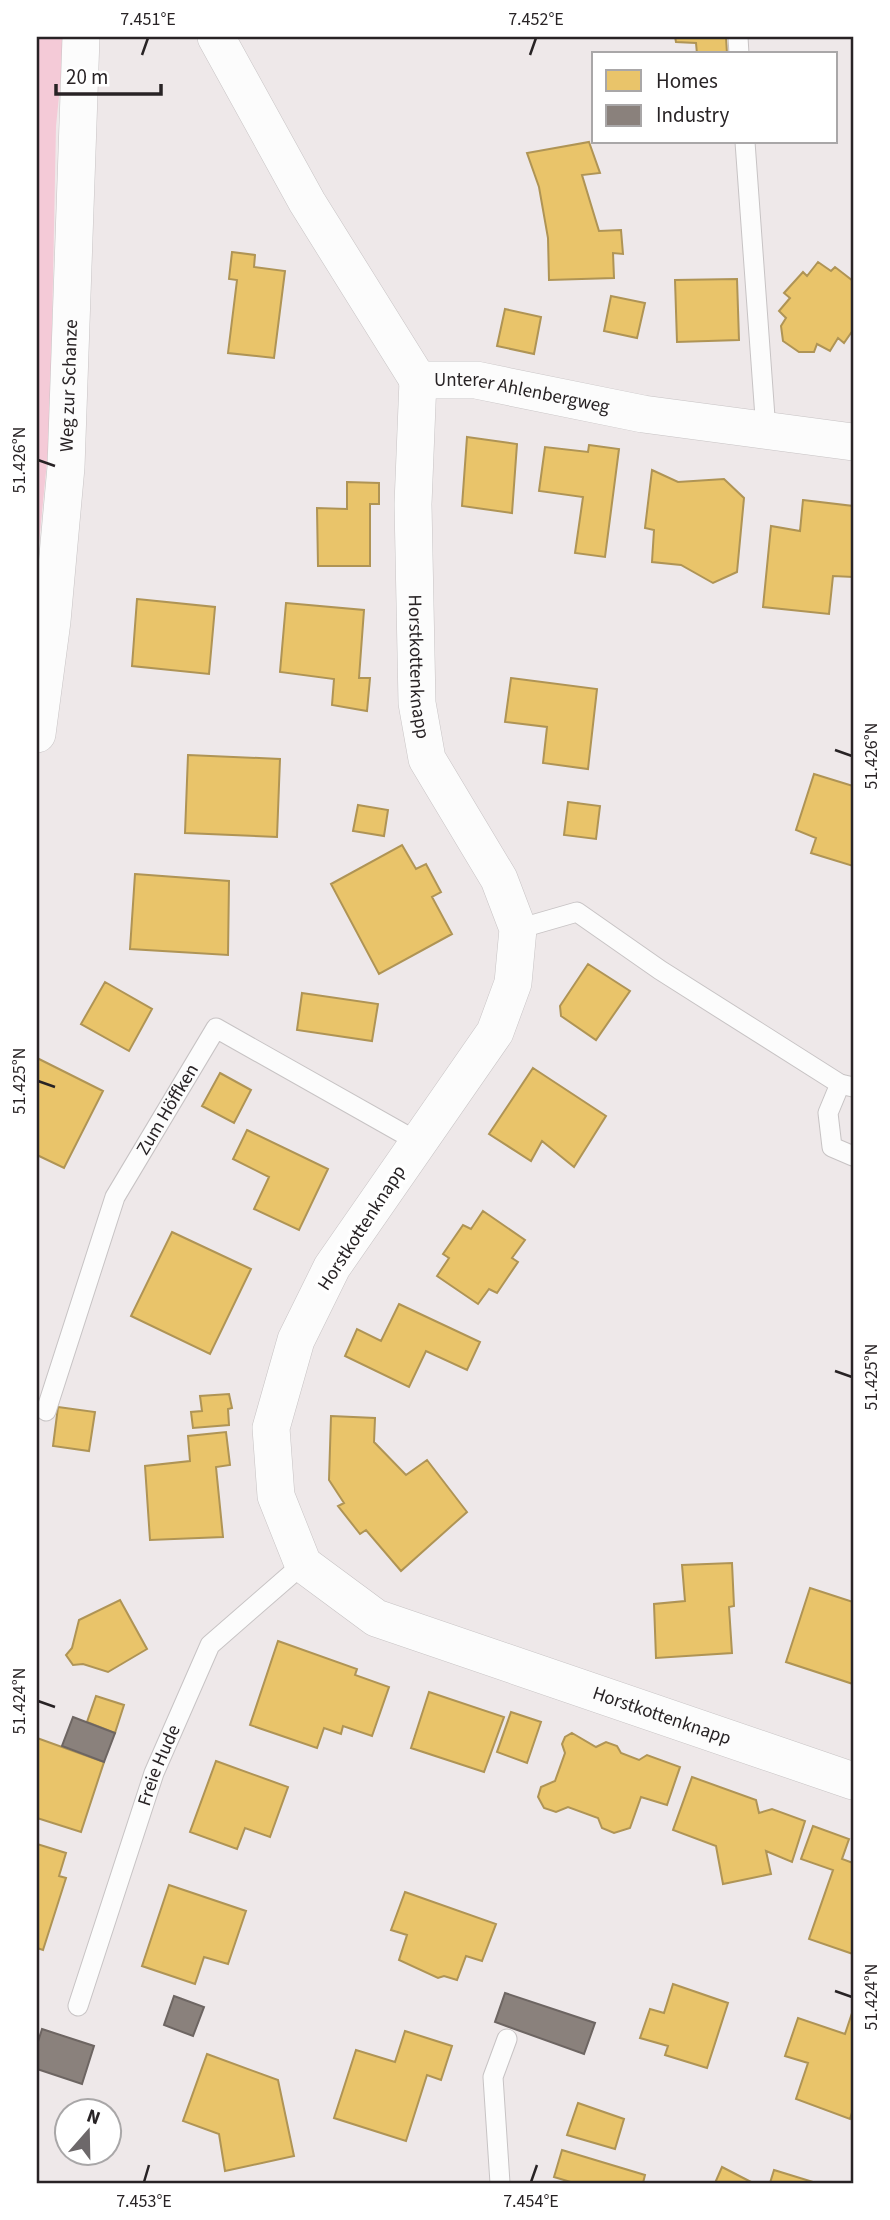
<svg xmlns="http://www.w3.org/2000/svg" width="890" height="2220" font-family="'Source Sans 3',sans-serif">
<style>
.green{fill:#f4cad7}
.homes{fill:#e9c46a;stroke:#af9455;stroke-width:2}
.industry{fill:#8a817c;stroke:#6d6562;stroke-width:2}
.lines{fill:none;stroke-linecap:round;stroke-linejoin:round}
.service-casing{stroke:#c7c3c4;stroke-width:21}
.minor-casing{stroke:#c7c3c4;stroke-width:38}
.service{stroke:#fcfcfc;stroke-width:19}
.minor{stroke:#fcfcfc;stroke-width:37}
.ticks{fill:none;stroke:#282325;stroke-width:2.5}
.labels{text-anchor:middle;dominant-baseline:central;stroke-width:7;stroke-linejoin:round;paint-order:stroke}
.street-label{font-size:19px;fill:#282325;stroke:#fff}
.neatline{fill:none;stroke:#282325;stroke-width:2.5}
.ticks-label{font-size:18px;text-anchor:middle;fill:#282325}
</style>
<rect width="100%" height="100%" fill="#eee8e9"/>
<path class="green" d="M 37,37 L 65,37 L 56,126 L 50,430 L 37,564 Z"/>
<path class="homes" d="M 675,37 L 726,37 L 727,54 L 697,54 L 696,43 L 676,42 Z
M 589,142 L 600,173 L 582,175 L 599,231 L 621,230 L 623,254 L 613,253 L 614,278 L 549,280 L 548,238 L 539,187 L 527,153 Z
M 232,252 L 255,255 L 254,267 L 285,271 L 274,358 L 228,353 L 237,280 L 229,279 Z
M 818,262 L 831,271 L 835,267 L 853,281 L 853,330 L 844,343 L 838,338 L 830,351 L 817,344 L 814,352 L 799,352 L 783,341 L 781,326 L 786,318 L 779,311 L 790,298 L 784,293 L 803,272 L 807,276 Z
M 737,279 L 739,340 L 677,342 L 675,280 Z
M 611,296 L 645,303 L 637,338 L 604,331 Z
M 505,309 L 541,317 L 534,354 L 497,346 Z
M 467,437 L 517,444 L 512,513 L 462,506 Z
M 589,445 L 619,449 L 605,557 L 575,553 L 583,497 L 539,491 L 545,447 L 588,452 Z
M 652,470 L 678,482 L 724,479 L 744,498 L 737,572 L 713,583 L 681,565 L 652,562 L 654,530 L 645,528 Z
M 347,482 L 379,483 L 379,504 L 370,504 L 370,566 L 318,566 L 317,508 L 347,509 Z
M 803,500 L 853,506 L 853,577 L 833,576 L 829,614 L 763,607 L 771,526 L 800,531 Z
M 137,599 L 215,607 L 209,674 L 132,666 Z
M 286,603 L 364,610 L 359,678 L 370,678 L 367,711 L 332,705 L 334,679 L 280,672 Z
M 511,678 L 597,689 L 588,769 L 543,763 L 547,727 L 505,722 Z
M 188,755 L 280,759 L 277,837 L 185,833 Z
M 814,774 L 853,786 L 853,866 L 811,853 L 816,838 L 796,830 Z
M 568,802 L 600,806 L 596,839 L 564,835 Z
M 358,805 L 388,810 L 384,836 L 353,831 Z
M 402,845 L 416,869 L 426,864 L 441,892 L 432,897 L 452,934 L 379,974 L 331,884 Z
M 135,874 L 229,881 L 228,955 L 130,949 Z
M 588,964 L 630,991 L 596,1040 L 561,1016 L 560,1006 Z
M 105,982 L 152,1009 L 129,1051 L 81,1024 Z
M 302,993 L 378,1004 L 372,1041 L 297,1030 Z
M 37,1058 L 103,1091 L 64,1168 L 37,1155 Z
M 533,1068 L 606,1116 L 574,1167 L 542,1141 L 531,1161 L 489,1134 Z
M 220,1073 L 251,1090 L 234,1123 L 202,1106 Z
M 247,1130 L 328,1169 L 299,1230 L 254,1209 L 269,1177 L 233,1159 Z
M 483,1211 L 525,1240 L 512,1258 L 518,1262 L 497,1293 L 489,1289 L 478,1304 L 437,1276 L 449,1258 L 443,1254 L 463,1225 L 471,1229 Z
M 172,1232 L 251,1269 L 210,1354 L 131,1316 Z
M 399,1304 L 480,1342 L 467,1370 L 426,1351 L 409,1387 L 345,1356 L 357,1329 L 381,1341 Z
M 229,1394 L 232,1408 L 228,1409 L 229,1425 L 193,1428 L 191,1412 L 202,1411 L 200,1396 Z
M 58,1407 L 95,1412 L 89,1451 L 53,1446 Z
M 331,1416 L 375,1418 L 374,1442 L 406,1475 L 427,1460 L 467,1512 L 401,1571 L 366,1530 L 360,1534 L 338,1506 L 344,1503 L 329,1480 Z
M 226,1432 L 230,1465 L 216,1467 L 223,1537 L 150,1540 L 145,1466 L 190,1461 L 188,1436 Z
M 732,1563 L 734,1606 L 729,1607 L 732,1653 L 656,1658 L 654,1604 L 685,1601 L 682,1565 Z
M 810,1588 L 853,1602 L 853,1684 L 786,1662 Z
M 120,1600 L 147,1649 L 108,1672 L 83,1664 L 73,1665 L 66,1655 L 72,1648 L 79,1620 Z
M 278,1641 L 357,1669 L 355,1675 L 389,1687 L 372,1736 L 343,1726 L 341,1734 L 324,1728 L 317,1748 L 250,1725 Z
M 429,1692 L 504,1717 L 484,1772 L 411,1748 Z
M 96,1696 L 124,1705 L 115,1733 L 87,1722 Z
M 511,1712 L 541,1722 L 527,1763 L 497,1752 Z
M 572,1733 L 596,1747 L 606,1742 L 617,1746 L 621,1753 L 639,1760 L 647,1755 L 680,1767 L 667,1805 L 641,1797 L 630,1828 L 614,1833 L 602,1828 L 598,1818 L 568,1807 L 556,1812 L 544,1808 L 538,1797 L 541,1787 L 555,1781 L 565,1753 L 562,1744 L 565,1737 Z
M 37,1738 L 104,1762 L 81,1832 L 37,1818 Z
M 216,1761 L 288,1787 L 270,1837 L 245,1828 L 237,1849 L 190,1832 Z
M 692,1777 L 756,1800 L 759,1813 L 772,1809 L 805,1821 L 792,1862 L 766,1851 L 771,1874 L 723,1884 L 716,1846 L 673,1830 Z
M 813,1826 L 849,1839 L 842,1859 L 853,1863 L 853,1954 L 809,1939 L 833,1870 L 801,1859 Z
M 37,1844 L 66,1853 L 59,1876 L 66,1878 L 43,1950 L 37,1948 Z
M 169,1885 L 246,1911 L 228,1964 L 204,1957 L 195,1984 L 142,1966 Z
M 405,1892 L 496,1924 L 482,1961 L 466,1956 L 457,1980 L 444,1976 L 438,1978 L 399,1960 L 407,1935 L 391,1930 Z
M 673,1984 L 728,2003 L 707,2068 L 665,2055 L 668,2046 L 640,2038 L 650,2009 L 664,2013 Z
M 853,2010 L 853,2109 L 850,2119 L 796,2099 L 808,2063 L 785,2056 L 798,2018 L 845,2034 Z
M 405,2031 L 452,2046 L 441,2080 L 427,2075 L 406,2141 L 334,2118 L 356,2050 L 395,2062 Z
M 207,2054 L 278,2080 L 294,2156 L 225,2171 L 219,2134 L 183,2121 Z
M 578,2103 L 624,2119 L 615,2149 L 567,2135 Z
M 562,2150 L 645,2175 L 643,2183 L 574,2183 L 554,2177 Z
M 722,2167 L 753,2183 L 715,2183 Z
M 774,2170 L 813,2182 L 770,2183 Z"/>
<path class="industry" d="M 73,1717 L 115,1733 L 104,1762 L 62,1746 Z
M 505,1993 L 595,2023 L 584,2054 L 495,2022 Z
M 174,1996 L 204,2007 L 193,2036 L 164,2025 Z
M 42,2029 L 94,2046 L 82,2084 L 37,2069 L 37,2045 Z"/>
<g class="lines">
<g class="service-casing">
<g id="service">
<path d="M 738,37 L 739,54"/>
<path d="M 745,142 L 766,431"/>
<path d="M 518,929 L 577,912 L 660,970 L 840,1084 L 853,1087"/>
<path d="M 840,1084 L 828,1113 L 832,1147 L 853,1156"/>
<path id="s1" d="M 46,1411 L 115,1197 L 216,1028 L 418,1142"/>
<path id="s2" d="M 78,2006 L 154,1773 L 210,1645 L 303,1564"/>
<path d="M 500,2183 L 493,2077 L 507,2039"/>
</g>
</g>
<g class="minor-casing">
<g id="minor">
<path d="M 216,37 L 307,202 L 418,380"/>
<path id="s3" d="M 418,380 L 413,504 L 417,703 L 427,759 L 499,879 L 518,929 L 513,983 L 495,1032 L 332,1267 L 296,1340 L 271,1428 L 276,1496 L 303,1564 L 376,1618 L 853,1781"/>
<path id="s4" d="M 418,380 L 476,380 L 643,414 L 853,442"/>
<path id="s5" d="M 37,734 L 52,621 L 66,467 L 81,37"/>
</g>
</g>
<use href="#service" class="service"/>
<use href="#minor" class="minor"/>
</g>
<path class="ticks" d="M 142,55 L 148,38M 530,55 L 536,38M 38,460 L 55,466M 835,750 L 852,756M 38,1081 L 55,1087M 835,1371 L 852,1377M 38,1701 L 55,1707M 835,1991 L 852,1997M 144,2182 L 149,2165M 531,2182 L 537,2165"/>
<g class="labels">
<g class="street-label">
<text stroke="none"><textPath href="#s5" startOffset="350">Weg zur Schanze</textPath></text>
<text stroke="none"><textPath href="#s4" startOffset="105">Unterer Ahlenbergweg</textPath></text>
<text stroke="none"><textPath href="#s3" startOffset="287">Horstkottenknapp</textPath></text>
<text stroke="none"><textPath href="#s1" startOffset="327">Zum Höffken</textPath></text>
<text transform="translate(362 1228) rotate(-57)">Horstkottenknapp</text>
<text stroke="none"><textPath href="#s3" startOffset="1673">Horstkottenknapp</textPath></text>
<text stroke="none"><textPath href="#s2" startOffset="254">Freie Hude</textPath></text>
</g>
</g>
<rect width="890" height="2220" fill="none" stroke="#ffffff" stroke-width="77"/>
<rect x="592" y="52" width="245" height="91" fill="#ffffff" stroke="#a9a7a8" stroke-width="2"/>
<rect x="606" y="70" width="35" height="21" fill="#e9c46a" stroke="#a9a7a8" stroke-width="2"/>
<text x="656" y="88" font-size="21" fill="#282325">Homes</text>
<rect x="606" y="105" width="35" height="21" fill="#8a817c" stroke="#a9a7a8" stroke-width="2"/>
<text x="656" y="122" font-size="21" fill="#282325">Industry</text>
<g transform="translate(88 2132) rotate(20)"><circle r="33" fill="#ffffff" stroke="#a9a7a8" stroke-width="2"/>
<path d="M0-5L12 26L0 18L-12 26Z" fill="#6d686a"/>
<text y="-10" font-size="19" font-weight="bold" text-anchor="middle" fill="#282325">N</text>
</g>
<path d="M56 84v10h105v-10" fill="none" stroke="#282325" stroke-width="3.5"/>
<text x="66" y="84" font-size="21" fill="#282325" stroke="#ffffff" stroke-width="5" paint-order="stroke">20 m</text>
<rect x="38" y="38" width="814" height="2144" class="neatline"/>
<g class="ticks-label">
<text x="148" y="25">7.451°E</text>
<text x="536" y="25">7.452°E</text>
<text transform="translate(19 460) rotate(-90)" y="6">51.426°N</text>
<text transform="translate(871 756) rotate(-90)" y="6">51.426°N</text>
<text transform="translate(19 1081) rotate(-90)" y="6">51.425°N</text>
<text transform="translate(871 1377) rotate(-90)" y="6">51.425°N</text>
<text transform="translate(19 1701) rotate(-90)" y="6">51.424°N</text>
<text transform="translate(871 1997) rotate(-90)" y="6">51.424°N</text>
<text x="144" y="2207">7.453°E</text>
<text x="531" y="2207">7.454°E</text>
</g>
</svg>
